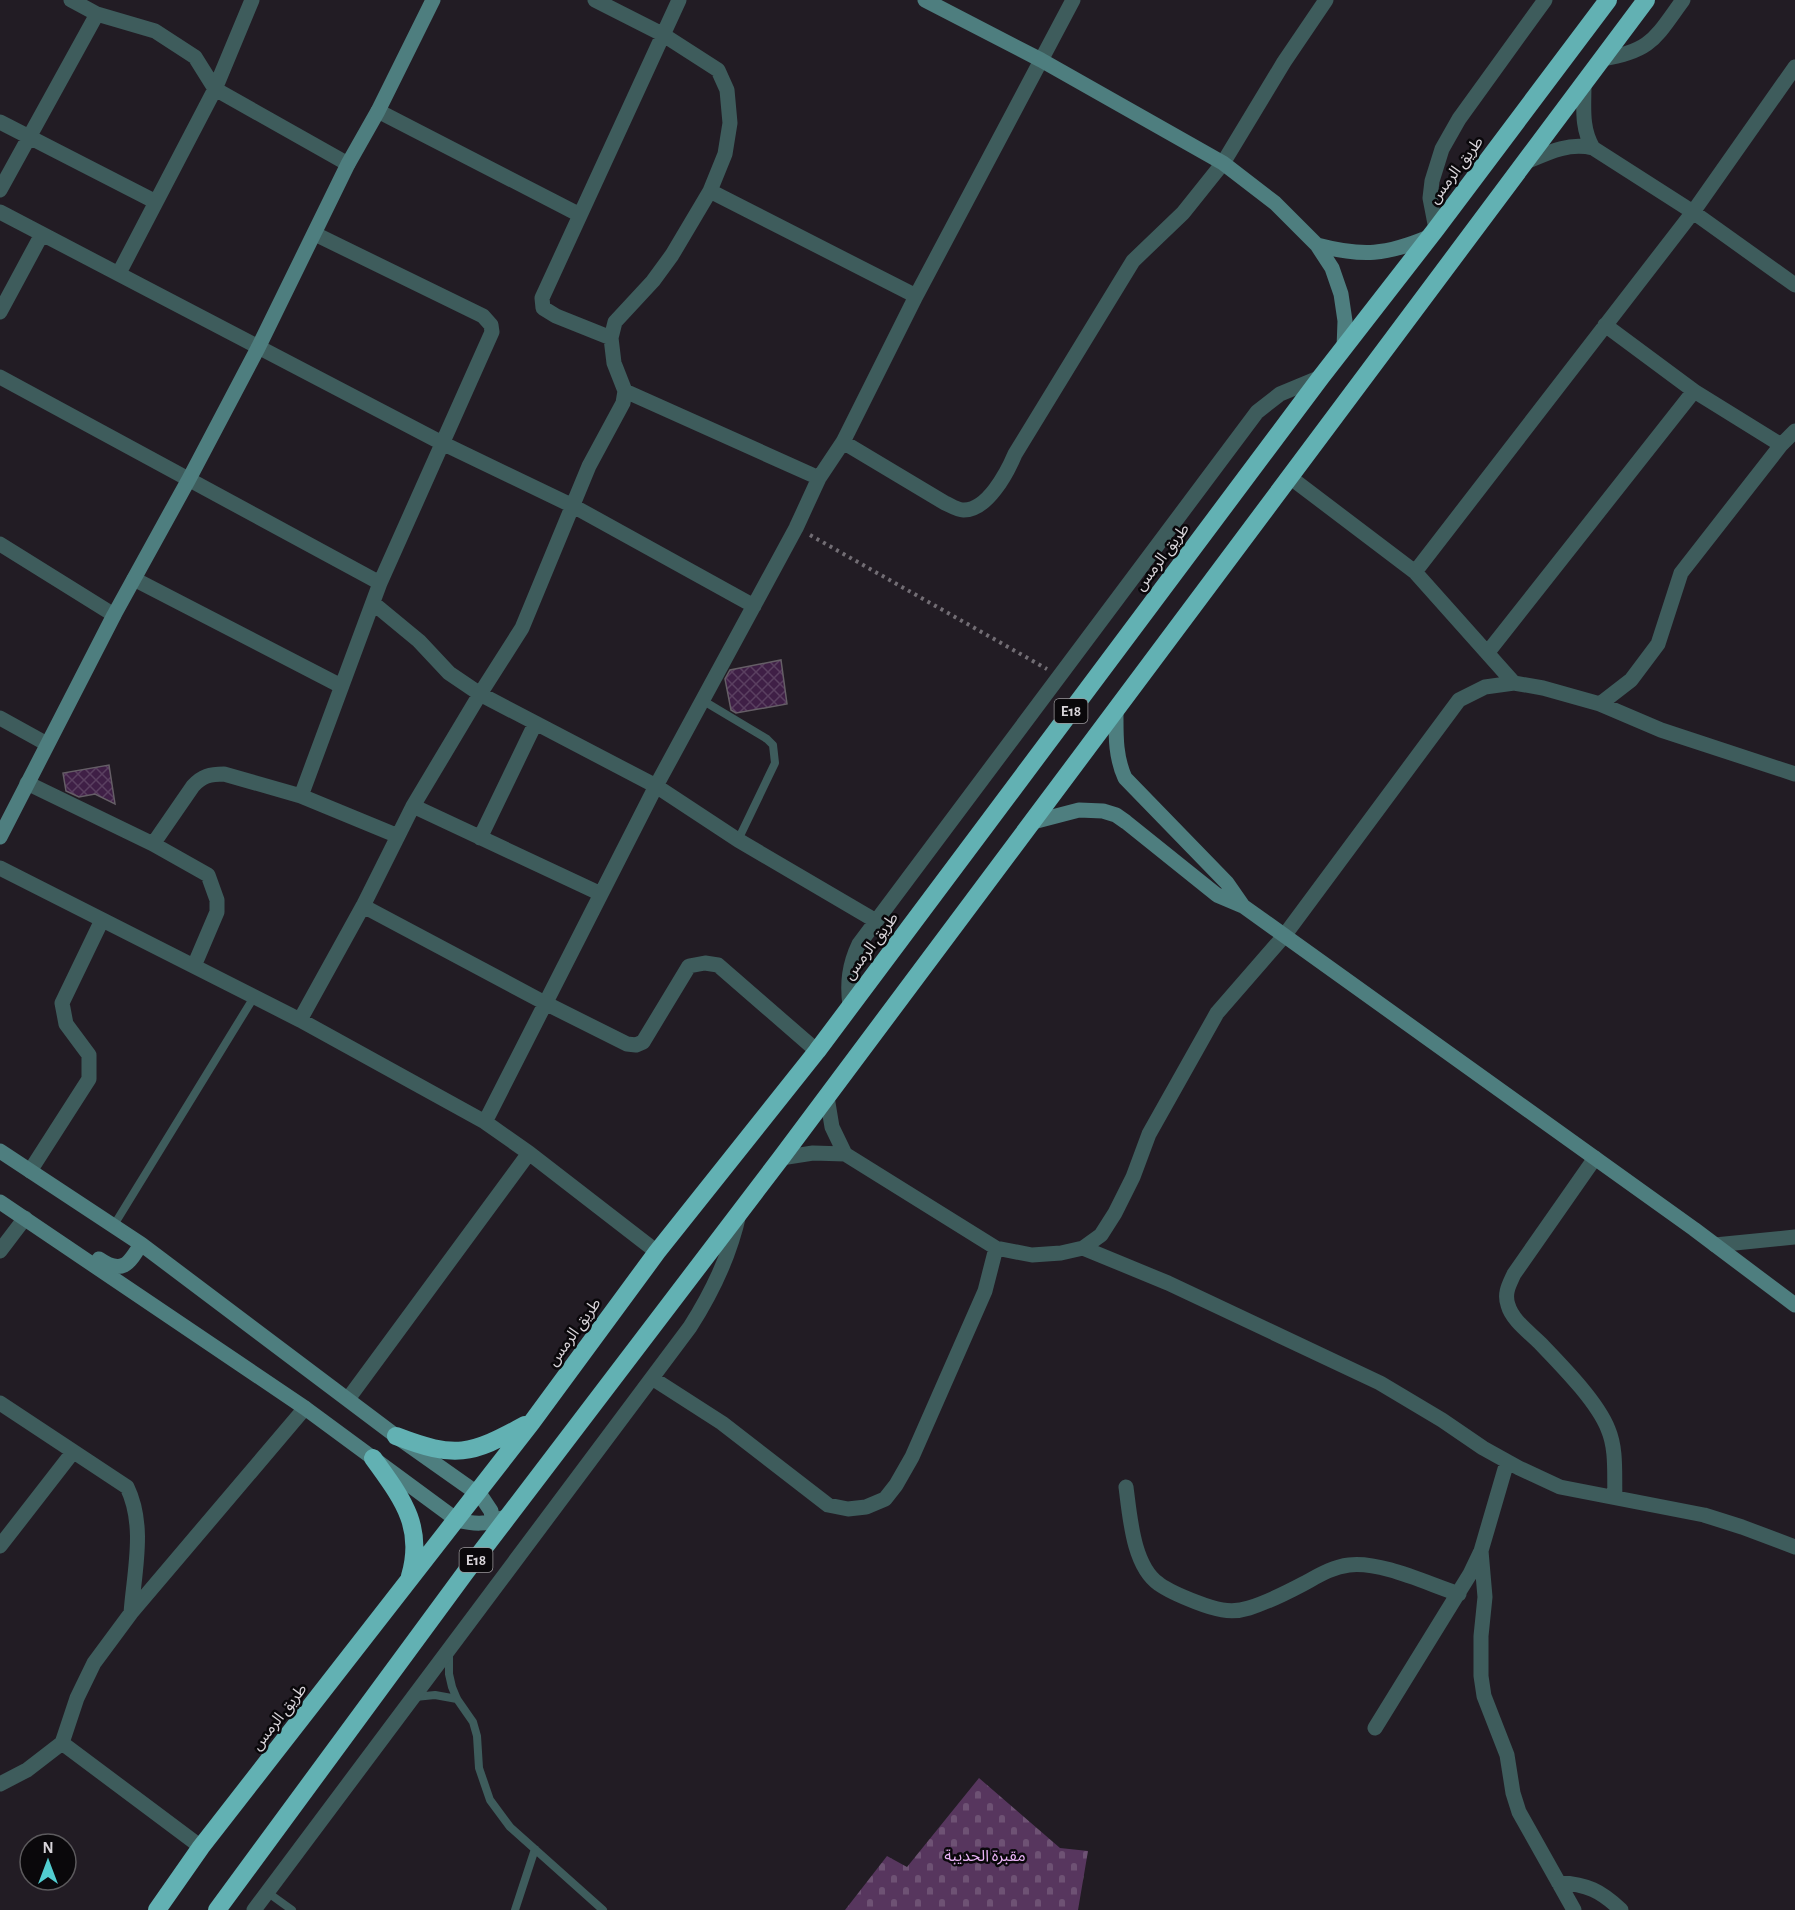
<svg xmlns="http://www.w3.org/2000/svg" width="1795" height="1910" font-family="'Alegreya Sans','Noto Sans Arabic',sans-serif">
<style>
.cemetery{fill:url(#cemetery-stones)}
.building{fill:url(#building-cross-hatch);stroke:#655e66;stroke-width:1.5}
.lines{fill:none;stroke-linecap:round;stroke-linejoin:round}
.path{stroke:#726d74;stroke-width:4;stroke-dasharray:3 4.5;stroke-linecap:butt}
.lane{stroke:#3e5c5c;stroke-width:8}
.street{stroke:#3e5c5c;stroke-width:15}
.secondary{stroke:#4e7e7f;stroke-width:15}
.highway{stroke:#62b1b3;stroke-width:18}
.labels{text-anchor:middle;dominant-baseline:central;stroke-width:5;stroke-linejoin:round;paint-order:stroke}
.shield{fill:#0a080b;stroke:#9a979b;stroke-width:1.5}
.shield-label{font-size:15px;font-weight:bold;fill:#d8d4d9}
.street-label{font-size:16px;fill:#d8d4d9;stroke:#0a080b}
.park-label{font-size:16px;fill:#e9b2f5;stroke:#0a080b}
</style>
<defs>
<pattern id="cemetery-stones" width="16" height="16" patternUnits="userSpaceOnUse" patternTransform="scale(1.5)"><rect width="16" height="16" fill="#57365e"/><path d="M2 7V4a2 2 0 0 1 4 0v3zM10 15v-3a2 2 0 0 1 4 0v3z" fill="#6e5274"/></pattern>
<pattern id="building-cross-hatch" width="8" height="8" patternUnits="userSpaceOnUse" patternTransform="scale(1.5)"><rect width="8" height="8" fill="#3f1f46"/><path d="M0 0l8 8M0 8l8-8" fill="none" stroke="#5a3f60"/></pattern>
</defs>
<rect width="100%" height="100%" fill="#221c24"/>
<path class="cemetery" d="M 979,1778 L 1060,1848 L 1088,1851 L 1078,1910 L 845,1910 L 887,1856 L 907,1867 Z"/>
<path class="building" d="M 781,660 L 787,704 L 736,713 L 731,710 L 725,679 L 730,670 Z
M 109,765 L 115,804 L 95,794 L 79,797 L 66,791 L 63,773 Z"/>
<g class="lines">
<path class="path" d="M 810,535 L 1047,669"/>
<path class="lane" d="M 702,700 L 767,739 L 773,745 L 775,763 L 738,840
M 114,1225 L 254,997
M 449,1654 L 449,1674 L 452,1687 L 457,1699 L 473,1722 L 477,1736 L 479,1768 L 490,1800 L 510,1827 L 603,1910
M 415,1697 L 435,1695 L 457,1699
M 267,1892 L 292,1910
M 515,1910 L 535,1849"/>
<path class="street" d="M 71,0 L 97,14 L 155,31 L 195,57 L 215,89 L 348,164
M 1602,59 C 1652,51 1655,38 1683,0
M 1584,84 C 1584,107 1581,128 1593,148
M 378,111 L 580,215
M 0,122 L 156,202
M 1524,163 C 1547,153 1568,142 1593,148 L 1693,212 L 1795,285
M 0,190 L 97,14
M 710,191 L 916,296
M 0,212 L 442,443 L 573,506 L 754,606
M 1436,229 L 1430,198 L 1432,181 L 1442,149 L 1459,119 L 1545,0
M 119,273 L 215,89 L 252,0
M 0,312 L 42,234
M 1605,325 L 1694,391 L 1781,445
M 611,338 L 556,316 L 543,308 L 542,298 L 679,0
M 0,377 L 380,583
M 625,391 L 819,478
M 843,442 L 945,503 C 950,505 957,510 963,510 C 987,511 1007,473 1015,454 L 1133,261 L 1183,213 L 1223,163 L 1284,62 L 1326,0
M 1291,478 L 1415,572 L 1514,683
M 0,544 L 114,615
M 1415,572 L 1693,212 L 1795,67
M 134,579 L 341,686
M 373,603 L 419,641 L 449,673 L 480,694 L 656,786 L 738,840 L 876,921
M 1488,652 L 1694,391
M 1600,704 L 1631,680 L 1658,644 L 1681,573 L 1781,445 L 1795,431
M 0,718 L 47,744
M 27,783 L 153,844 L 208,875 L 217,900 L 217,912 L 194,966
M 301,796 L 380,583 L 492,332 L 491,325 L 483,316 L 315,234
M 413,806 L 601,894
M 480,838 L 535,724
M 153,844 L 193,786 C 202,776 210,774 224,774 L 301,796 L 398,836
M 0,868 L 300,1020 L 485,1122 L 529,1153 L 657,1252
M 363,906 L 545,1003 L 627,1044 L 636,1045 L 643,1042 L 689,966 L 705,963 L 718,965 L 817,1051
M 850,1006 C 847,983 849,965 859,944 L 1257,412 L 1280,394 L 1321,377
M 300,1020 L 363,906 L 413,806 L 480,694 L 522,628 L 589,466 L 623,403 L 625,391 L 614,363 L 611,338 L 615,322 L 653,281 L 672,255 L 710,191 L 725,154 L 730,123 L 727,90 L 718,70 L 662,34 L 595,0
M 827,1097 L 832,1127 L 845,1154
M 485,1122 L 656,786 L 796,528 L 819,478 L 843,442 L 916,296 L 1073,0
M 781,1158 L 813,1153 L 845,1154 L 996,1248 L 1032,1255 L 1061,1253 L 1083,1248 L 1101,1235 L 1115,1213 L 1133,1177 L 1149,1134 L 1217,1013 L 1284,936 L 1459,700 L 1485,687 L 1514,683 L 1543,688 L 1600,704 L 1661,730 L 1795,774
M 1595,1158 L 1514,1274 C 1509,1285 1504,1293 1508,1305 C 1512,1320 1529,1332 1540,1343 C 1561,1365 1597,1401 1608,1429 C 1617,1450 1614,1475 1615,1497
M 30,1171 L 89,1079 L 89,1055 L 66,1024 L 62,1003 L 102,920
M 1715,1245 L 1795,1237
M 1083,1248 L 1168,1283 L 1380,1383 L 1442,1420 L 1483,1448 L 1519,1468 L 1560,1487 L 1704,1515 L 1742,1527 L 1795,1547
M 0,1251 L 25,1218
M 652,1378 L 722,1423 L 828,1505 L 848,1509 L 866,1507 L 885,1499 L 896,1485 L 912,1457 L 985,1291 L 996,1248
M 348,1399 L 529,1153
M 0,1403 L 127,1487 C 146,1526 134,1572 131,1613
M 1126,1487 C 1130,1517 1133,1566 1159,1584 C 1170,1592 1183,1597 1196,1602 C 1214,1609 1230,1614 1249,1608 C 1268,1602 1286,1593 1303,1584 C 1318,1576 1332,1567 1349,1565 C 1381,1561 1428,1584 1459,1594
M 0,1546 L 73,1452
M 1481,1551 L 1485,1597 L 1481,1636 L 1481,1676 L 1484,1696 L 1507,1755 L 1513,1793 L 1519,1812 L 1574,1910
M 1375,1728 L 1470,1574 L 1481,1551 L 1507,1462
M 62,1743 L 201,1847
M 0,1784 L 27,1770 L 62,1743 L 77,1698 L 94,1663 L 131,1613 L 305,1408
M 1558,1882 C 1588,1885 1600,1890 1621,1910
M 254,1910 L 690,1327 C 713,1291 730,1256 739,1214"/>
<path class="secondary" d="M 925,0 L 1041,60 L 1223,163 L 1275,203 L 1317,245 L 1332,268 L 1341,294 L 1345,321 L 1344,348
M 1317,245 C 1363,257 1386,255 1429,237
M 1116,710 C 1116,734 1115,756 1125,778 L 1227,883 L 1243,906
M 1033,822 L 1079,810 L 1103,811 L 1116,815 L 1126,822 L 1217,895 L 1243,906 L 1694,1229 L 1795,1305
M 0,837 L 114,615 L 189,479 L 258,348 L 348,164 L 378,111 L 433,0
M 0,1151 L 141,1244 L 396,1436 L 481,1496 L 491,1511 L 495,1534
M 0,1202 L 305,1408 L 457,1520 C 473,1524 487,1525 502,1518
M 99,1259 C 122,1275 129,1264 141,1244"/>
<path class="highway" d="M 396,1436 C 456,1459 470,1455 525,1425
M 373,1458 C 400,1496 425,1525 410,1576
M 157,1910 L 201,1847 L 532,1422 L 657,1252 L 817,1051 L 1321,377 L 1436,229 L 1608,0
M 217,1910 L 465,1573 L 781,1158 L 1646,0"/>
</g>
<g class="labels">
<g class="shield">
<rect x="1054.5" y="699" width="33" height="24" rx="4.5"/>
<rect x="459.5" y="1548" width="33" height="24" rx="4.5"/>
</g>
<g class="shield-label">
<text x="1071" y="711">E18</text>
<text x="476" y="1560">E18</text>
</g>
<g class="street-label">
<text transform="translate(1456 170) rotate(-53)">طريق الرمس</text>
<text transform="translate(1162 557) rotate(-53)">طريق الرمس</text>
<text transform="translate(871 946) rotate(-53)">طريق الرمس</text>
<text transform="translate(574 1332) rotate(-54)">طريق الرمس</text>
<text transform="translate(279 1717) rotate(-52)">طريق الرمس</text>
</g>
<g class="park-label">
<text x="985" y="1856">مقبرة الحديبة</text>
</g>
</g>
<g transform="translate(48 1862)"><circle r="28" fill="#0a080b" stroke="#5c5a5d" stroke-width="1.5"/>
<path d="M0-4.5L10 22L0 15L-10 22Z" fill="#52cdd0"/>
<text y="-9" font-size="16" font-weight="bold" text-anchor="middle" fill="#d8d4d9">N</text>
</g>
</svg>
